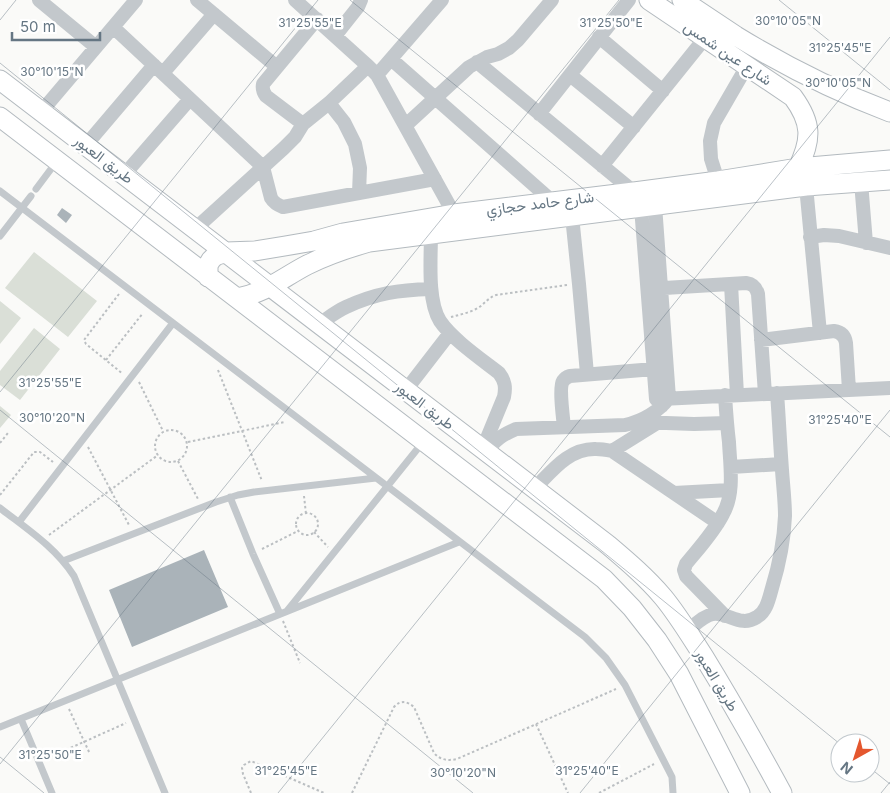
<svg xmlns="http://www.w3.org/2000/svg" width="890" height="793" font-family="Inter,Vazirmatn,sans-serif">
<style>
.green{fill:#dadfd7}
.building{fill:#aab3b9}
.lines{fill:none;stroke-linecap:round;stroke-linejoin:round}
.secondary-casing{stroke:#b3babf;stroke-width:21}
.path{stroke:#bbbfc2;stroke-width:2;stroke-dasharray:2.5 2.5;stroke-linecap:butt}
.lane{stroke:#c3c8cc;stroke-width:7}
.street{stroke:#c3c8cc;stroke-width:14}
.secondary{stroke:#fff;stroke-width:19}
.ticks{fill:none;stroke:#657683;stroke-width:1;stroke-opacity:0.45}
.labels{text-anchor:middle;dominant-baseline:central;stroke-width:5;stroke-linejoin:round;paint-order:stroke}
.street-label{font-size:15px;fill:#657683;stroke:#fff}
.ticks-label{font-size:12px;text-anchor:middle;fill:#657683;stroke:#fff;stroke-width:5;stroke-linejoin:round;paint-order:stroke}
</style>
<rect width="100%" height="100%" fill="#fafaf8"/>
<path class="green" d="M 34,252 L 97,301 L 68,337 L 5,288 Z
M 0,301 L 21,318 L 0,344 Z
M 34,328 L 60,349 L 20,400 L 0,385 L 0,371 Z
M 0,406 L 11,415 L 0,428 Z"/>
<path class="building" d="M 62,208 L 72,215 L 66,223 L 57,215 Z
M 204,550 L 228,607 L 132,647 L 109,590 Z"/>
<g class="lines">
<g class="secondary-casing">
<path id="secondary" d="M 649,0 L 793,97 C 812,123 812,139 798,168
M 682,0 C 700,12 718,24 736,36 C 785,66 837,92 890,112
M 0,80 L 607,544 C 627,561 646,577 663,597 C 678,615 691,637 704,657 C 731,701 757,747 782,793
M 0,117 L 604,579 L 632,608 L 657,640 L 679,674 L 740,793
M 208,277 L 208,265 L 211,260 L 215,256 L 226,252 L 255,251 L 285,246 L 314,241 L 343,233 L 454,214 L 634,192 L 718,181 L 798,168 L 890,160
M 237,298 C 266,293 282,278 307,265 C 327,255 348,248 369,242 L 806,186 L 890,180"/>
</g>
<path class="path" d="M 119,294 L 84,340 L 86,344 L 123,374
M 451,317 C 459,315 468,313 476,309 C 483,306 486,299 496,295 L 567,285
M 106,360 L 143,313
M 218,370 L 262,481
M 139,382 L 163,431
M155 446a16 16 0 1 1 32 0a16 16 0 1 1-32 0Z
M 188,442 L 285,422
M 0,443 L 8,433
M 88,447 L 129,525
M 178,461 L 198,499
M 0,495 L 34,452 L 40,452 L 53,462
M 304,496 L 306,514
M296 524a11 11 0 1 1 22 0a11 11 0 1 1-22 0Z
M 314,532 L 328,547
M 49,535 L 158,455
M 262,549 L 298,531
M 283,621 L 300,663
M 69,709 L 90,754
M 536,724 L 568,793
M 48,758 L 126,723
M 251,793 L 243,774 L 242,768 L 244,765 L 251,761 L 324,793
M 352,793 L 394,707 C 400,700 407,701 414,707 L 434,753 C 440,760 448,761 457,759 L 616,689
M 599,793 L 654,764"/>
<path class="lane" d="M 36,189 L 57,161
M 0,191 L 585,637 L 606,658 L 625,685 L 672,777 L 673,793
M 0,236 L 31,196
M 230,497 L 253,554 L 280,614
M 0,508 C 27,529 55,547 74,576 L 165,793
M 19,522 L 173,323
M 63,561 L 216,502 L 238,495 L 254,492 L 376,478
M 287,611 L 423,442
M 21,719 L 52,793
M 0,727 L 459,542"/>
<path class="street" d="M 39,0 L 96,47
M 197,0 L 277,67
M 295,0 L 368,66 L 377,75 L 454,214 L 455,221
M 113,27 L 263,167 L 271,198 C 274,203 277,205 283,207 L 435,179
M 335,36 L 358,7 L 361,0
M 599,37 L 663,91
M 391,59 L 552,201
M 477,62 L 634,192
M 163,73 L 214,14
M 377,75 L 442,0
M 570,75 L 634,127
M 329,103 L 344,122 L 355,144 L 360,168 L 359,193
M 41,112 L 136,0
M 539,114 L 629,0
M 303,124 L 266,96 C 263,92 262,89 263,84 L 317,19
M 406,125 L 469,67 L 487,57 L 498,54 L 509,48 L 518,40 L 552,0
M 86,145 L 154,65
M 602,166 L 705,38
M 124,175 L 190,99
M 718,181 L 711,159 L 710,141 L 714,123 L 747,66
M 861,182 L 866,243
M 806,186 L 820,333
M 641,207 L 656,399 L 662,406
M 572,216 L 579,284 L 587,374
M 195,229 L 284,148 L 295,137 L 303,124 L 329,103 L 368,66
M 431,233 C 431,258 427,300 440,321 C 452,339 481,359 499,373 C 505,381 506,387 504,397 L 483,448
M 810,237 L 824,235 L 839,236 L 890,248
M 731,284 L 737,395
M 648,289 L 746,283 C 753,284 756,287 758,294 L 765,394
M 319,324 C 328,318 337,311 346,307 C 376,293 399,290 431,289
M 761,340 L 834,331 C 841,332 845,336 846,343 L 849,390
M 406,390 L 450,333
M 725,395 C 726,411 727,426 729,442 C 730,465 735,493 723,514 C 714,532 699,548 686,564 L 684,570 L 686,576 L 725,616
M 661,399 L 890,388
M 638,422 L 694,424 L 727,423
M 564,427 C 563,418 559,387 563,381 C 565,378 567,377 570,376 L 654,369
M 612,451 L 657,423
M 486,452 C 496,439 502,435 516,429 L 625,425 C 642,421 658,412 669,398 L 655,205
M 731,467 L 781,464
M 535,488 C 552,471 569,448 596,449 C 601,449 607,450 612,451 L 718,523
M 674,493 L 730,490
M 687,631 C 695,625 703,616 713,614 C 729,612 740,628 757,617 C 767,611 769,598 772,588 C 779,565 784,540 785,516 C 785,501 783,485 782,470 C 780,444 779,419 777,393"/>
<use href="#secondary" class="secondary"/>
</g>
<path class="ticks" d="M 350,0 L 890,437M 779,0 L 890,90M 0,20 L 16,0M 0,63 L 840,744M 0,392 L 318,0M 0,410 L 473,793M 0,757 L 44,793M 0,764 L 619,0M 870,768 L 890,784M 278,793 L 890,37M 580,793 L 890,410M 881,793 L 890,782"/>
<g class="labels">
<g class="street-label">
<text transform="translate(728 53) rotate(34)">شارع عين شمس</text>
<text transform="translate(104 159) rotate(37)">طريق العبور</text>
<text transform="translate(540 203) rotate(-7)">شارع حامد حجازي</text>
<text transform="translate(425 405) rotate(37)">طريق العبور</text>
<text transform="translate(717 680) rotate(59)">طريق العبور</text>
</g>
</g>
<g class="ticks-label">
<text x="788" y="25">30°10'05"N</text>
<text x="310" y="27">31°25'55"E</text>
<text x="611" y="27">31°25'50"E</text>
<text x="840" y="52">31°25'45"E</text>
<text x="52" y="76">30°10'15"N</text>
<text x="838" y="87">30°10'05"N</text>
<text x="50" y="387">31°25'55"E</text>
<text x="52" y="422">30°10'20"N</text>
<text x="840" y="424">31°25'40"E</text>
<text x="50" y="759">31°25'50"E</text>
<text x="286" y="775">31°25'45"E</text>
<text x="587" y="775">31°25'40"E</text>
<text x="463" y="777">30°10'20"N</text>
</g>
<g transform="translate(855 758) rotate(219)"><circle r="24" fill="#ffffff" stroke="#c1c8cd"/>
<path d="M0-4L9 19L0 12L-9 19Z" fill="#e4572e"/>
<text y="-8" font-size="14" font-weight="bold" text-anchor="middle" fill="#657683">N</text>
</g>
<path d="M12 32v8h88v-8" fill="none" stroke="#657683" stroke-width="2.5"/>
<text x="20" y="32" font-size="15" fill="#657683" stroke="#ffffff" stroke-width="4" paint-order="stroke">50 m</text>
</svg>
